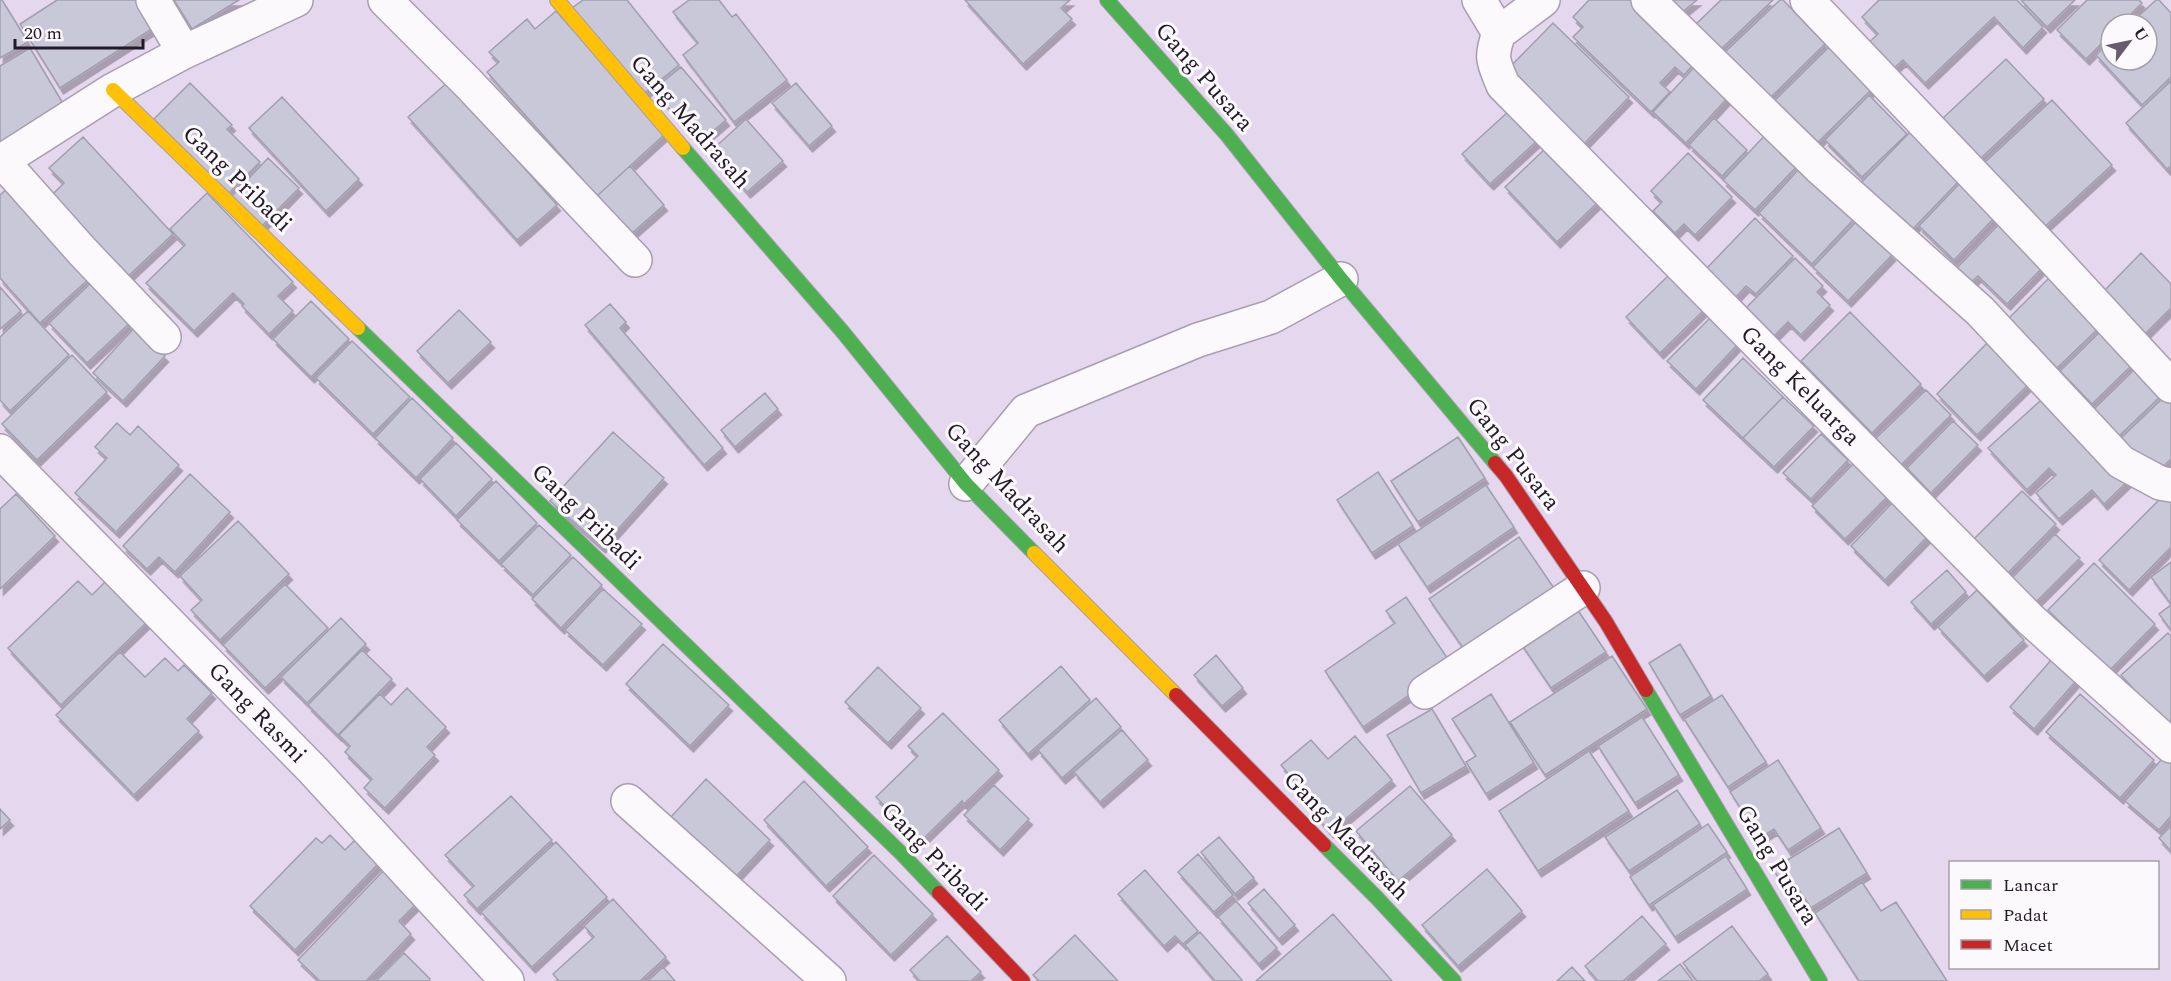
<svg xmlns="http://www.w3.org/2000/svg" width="2171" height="981" font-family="Spectral,serif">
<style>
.building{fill:#c8c8d9;stroke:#a09fb0;stroke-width:1.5;filter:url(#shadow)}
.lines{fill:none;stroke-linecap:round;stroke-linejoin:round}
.street-casing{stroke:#a89eaf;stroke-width:36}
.fast-casing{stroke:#a89eaf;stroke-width:16}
.slow-casing{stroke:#a89eaf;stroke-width:16}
.jam-casing{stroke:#a89eaf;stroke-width:16}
.street{stroke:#fbf9fc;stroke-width:33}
.fast{stroke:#4caf50;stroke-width:14}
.slow{stroke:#ffc107;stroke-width:14}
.jam{stroke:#c62828;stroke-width:14}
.labels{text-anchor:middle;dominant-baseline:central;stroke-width:6;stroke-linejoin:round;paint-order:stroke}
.street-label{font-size:24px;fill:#231a29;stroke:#fcf9fd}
</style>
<defs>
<filter id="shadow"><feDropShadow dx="3.5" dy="6" stdDeviation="0" flood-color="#0004"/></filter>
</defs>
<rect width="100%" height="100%" fill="#e5d7ee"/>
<path class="building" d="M 0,0 L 2,0 L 28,42 L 0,58 Z
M 57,0 L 143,0 L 158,25 L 60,88 L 20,24 Z
M 174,0 L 239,0 L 192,29 Z
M 583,0 L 627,0 L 679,65 L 642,95 L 572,8 Z
M 689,0 L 719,0 L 732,17 L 736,14 L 787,80 L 734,122 L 683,55 L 698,43 L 673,12 Z
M 965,0 L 1070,0 L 1061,8 L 1072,19 L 1023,64 Z
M 1589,0 L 1640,0 L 1700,57 L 1684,75 L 1675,67 L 1660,83 L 1670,92 L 1651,112 L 1573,37 L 1583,27 L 1573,17 Z
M 1670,0 L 1697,0 L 1681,13 Z
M 1721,0 L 1773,0 L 1720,50 L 1696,24 Z
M 1780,0 L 1783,0 L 1825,44 L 1769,99 L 1724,53 Z
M 1879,0 L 2017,0 L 2043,27 L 2023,48 L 1994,17 L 1925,83 L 1903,60 L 1892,70 L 1867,44 L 1878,34 L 1862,17 Z
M 2021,0 L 2075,0 L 2047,27 Z
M 2087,0 L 2139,0 L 2142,3 L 2121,24 L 2111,24 L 2111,34 L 2086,59 L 2057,30 Z
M 2156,0 L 2159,0 L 2171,13 L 2171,77 L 2142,105 L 2096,55 L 2111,41 L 2111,60 L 2147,60 L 2147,24 L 2130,24 Z
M 556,11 L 665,134 L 597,196 L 487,72 L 499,62 L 489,52 L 527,19 L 535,29 Z
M 1553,23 L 1629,97 L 1582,146 L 1505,72 Z
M 1829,47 L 1871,90 L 1815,145 L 1773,102 Z
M 30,48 L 65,107 L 3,146 L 0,141 L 0,66 Z
M 2006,59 L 2044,99 L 1980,159 L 1942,119 Z
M 1700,61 L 1733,92 L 1686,143 L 1653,112 Z
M 681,67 L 726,120 L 699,143 L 653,90 Z
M 2171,81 L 2171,166 L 2167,169 L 2126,123 Z
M 448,82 L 557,205 L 517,240 L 408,117 Z
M 190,83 L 232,125 L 227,129 L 260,162 L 228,194 L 154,119 Z
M 796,83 L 832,126 L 809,146 L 772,103 Z
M 1869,95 L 1907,134 L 1862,177 L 1825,140 Z
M 282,97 L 359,179 L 326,211 L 249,128 Z
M 2052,100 L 2112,165 L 2041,230 L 1982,165 Z
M 1510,110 L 1538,140 L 1490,184 L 1462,154 Z
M 1714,118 L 1747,150 L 1722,176 L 1689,145 Z
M 746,119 L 783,161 L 747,192 L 711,151 Z
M 1912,130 L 1962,178 L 1907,235 L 1858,186 Z
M 1768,132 L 1801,162 L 1755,210 L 1723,180 Z
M 83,137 L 173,234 L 123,281 L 48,199 L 64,183 L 49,168 Z
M 1547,147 L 1599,201 L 1557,242 L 1505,187 Z
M 1688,153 L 1732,197 L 1695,235 L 1684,224 L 1675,233 L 1653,211 L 1662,202 L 1651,191 Z
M 268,158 L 299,188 L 262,226 L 232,196 Z
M 630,166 L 664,205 L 631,234 L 597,196 Z
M 1799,169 L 1853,220 L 1812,264 L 1759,213 Z
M 1963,180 L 1998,214 L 1954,260 L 1919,226 Z
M 10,186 L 91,277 L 40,323 L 0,278 L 0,195 Z
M 207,193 L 293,282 L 278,296 L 293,311 L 269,334 L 242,306 L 244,304 L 233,293 L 194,331 L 146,283 L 185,245 L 170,229 Z
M 1755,218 L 1793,256 L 1756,294 L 1746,286 L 1736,297 L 1707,268 Z
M 1857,221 L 1892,255 L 1848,301 L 1813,267 Z
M 2001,222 L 2045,265 L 2007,304 L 1978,276 L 1969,284 L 1955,270 Z
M 2141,253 L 2171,284 L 2171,308 L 2145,334 L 2103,292 Z
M 1795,258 L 1823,286 L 1817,292 L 1830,305 L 1801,335 L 1788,322 L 1774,336 L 1746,308 Z
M 1671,273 L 1706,308 L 1660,353 L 1626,317 Z
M 2053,274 L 2102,325 L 2057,368 L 2008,319 Z
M 93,281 L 132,321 L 87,363 L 49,323 Z
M 0,287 L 21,311 L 0,329 Z
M 311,301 L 349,339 L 311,377 L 273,339 Z
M 610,304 L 626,322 L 620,328 L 723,448 L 704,465 L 585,325 Z
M 459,310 L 491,342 L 448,383 L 417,351 Z
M 28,311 L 69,355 L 10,411 L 0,400 L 0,337 Z
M 1850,312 L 1921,384 L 1872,433 L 1801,361 Z
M 1711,317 L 1738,344 L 1696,389 L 1667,361 Z
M 135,327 L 165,356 L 123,401 L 93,373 Z
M 2102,330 L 2134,363 L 2092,404 L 2060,371 Z
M 1990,340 L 2031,382 L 1977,435 L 1937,394 Z
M 352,341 L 410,397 L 373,434 L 316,378 Z
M 72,355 L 107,392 L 37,460 L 2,424 Z
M 1743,358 L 1783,397 L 1743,438 L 1703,400 Z
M 2137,367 L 2163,394 L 2119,436 L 2094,409 Z
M 1926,390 L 1951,415 L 1900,466 L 1874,440 Z
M 765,393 L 778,409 L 735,447 L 721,430 Z
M 2049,393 L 2128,481 L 2104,504 L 2092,490 L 2059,519 L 2036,493 L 2056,475 L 2049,468 L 2027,490 L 1988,448 Z
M 2165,396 L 2171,402 L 2171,459 L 2154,475 L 2120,439 Z
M 1783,397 L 1814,426 L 1774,467 L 1743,438 Z
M 412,398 L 453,438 L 416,478 L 375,438 Z
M 1953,421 L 1978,445 L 1931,493 L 1907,468 Z
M 117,423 L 130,435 L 138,426 L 179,465 L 116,532 L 75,493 L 107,458 L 95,447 Z
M 613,432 L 664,478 L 602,547 L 550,501 Z
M 1821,434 L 1848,460 L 1811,499 L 1783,473 Z
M 1458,437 L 1485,478 L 1418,522 L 1391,481 Z
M 456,443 L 492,479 L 456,516 L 420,479 Z
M 1854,463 L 1887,497 L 1845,539 L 1812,506 Z
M 1378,472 L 1413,526 L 1372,553 L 1337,500 Z
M 190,474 L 230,512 L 175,572 L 159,557 L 147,569 L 123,546 Z
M 496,481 L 537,523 L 499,561 L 457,520 Z
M 1486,485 L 1514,527 L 1427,587 L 1398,544 Z
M 2169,490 L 2171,492 L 2171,547 L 2129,590 L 2099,560 Z
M 2022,491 L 2056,524 L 2006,575 L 1972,541 Z
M 16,494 L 55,536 L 0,589 L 0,509 Z
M 1894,501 L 1929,535 L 1885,580 L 1851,546 Z
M 238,521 L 289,574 L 220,640 L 191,610 L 202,600 L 180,576 Z
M 539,525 L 571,555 L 533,595 L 501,564 Z
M 2055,534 L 2080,558 L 2036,602 L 2012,578 Z
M 1519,537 L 1556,591 L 1466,652 L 1429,599 Z
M 573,557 L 602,585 L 561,628 L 532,599 Z
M 2171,562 L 2171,604 L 2151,577 Z
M 2094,563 L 2155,624 L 2109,671 L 2048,610 Z
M 1947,570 L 1966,592 L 1931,624 L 1911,602 Z
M 78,581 L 92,595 L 106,581 L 146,623 L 61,705 L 8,648 Z
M 285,584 L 328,628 L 265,688 L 223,645 Z
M 603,589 L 642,624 L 603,665 L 565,630 Z
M 1977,590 L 2024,640 L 1984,676 L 1938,627 Z
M 1406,597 L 1452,665 L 1363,727 L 1325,671 L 1395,623 L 1386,611 Z
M 1573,603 L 1606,652 L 1551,688 L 1518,639 Z
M 2171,605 L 2171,630 L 2159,614 Z
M 341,618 L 366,644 L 307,703 L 281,677 Z
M 2168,633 L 2171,636 L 2171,730 L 2121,675 Z
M 663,644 L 729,705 L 690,746 L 626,684 Z
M 1680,644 L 1711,696 L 1680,715 L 1649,663 Z
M 362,650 L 392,679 L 338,735 L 308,705 Z
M 2059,651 L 2083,673 L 2034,729 L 2010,707 Z
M 120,652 L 145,677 L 165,658 L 178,671 L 184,665 L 212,693 L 187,719 L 199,731 L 134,795 L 56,715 Z
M 1216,655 L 1243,688 L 1222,706 L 1194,675 Z
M 1612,656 L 1647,709 L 1545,775 L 1510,722 Z
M 1061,666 L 1090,700 L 1028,754 L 999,720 Z
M 878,667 L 921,708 L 888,743 L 845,702 Z
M 407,688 L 446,727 L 427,747 L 435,755 L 385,808 L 364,788 L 372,779 L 345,752 L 350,746 L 339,735 L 380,694 L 391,705 Z
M 1491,694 L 1534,763 L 1486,794 L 1466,762 L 1476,756 L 1452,719 Z
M 2080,694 L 2154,760 L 2120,798 L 2046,732 Z
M 1722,695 L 1766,762 L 1728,787 L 1684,719 Z
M 1096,698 L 1121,727 L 1062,778 L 1038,750 Z
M 1432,709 L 1466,766 L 1421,793 L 1387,735 Z
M 943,713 L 999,770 L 964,804 L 962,801 L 920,842 L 876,797 L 918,756 L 908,746 Z
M 1642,717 L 1679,775 L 1635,803 L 1598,746 Z
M 1122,730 L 1148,760 L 1100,802 L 1074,772 Z
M 1355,736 L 1392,780 L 1330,832 L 1292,787 L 1297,784 L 1281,765 L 1311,740 L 1328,759 Z
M 1589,751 L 1629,811 L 1538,871 L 1499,811 Z
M 2169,751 L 2171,753 L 2171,816 L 2159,830 L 2125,801 Z
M 1778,760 L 1821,828 L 1788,850 L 1774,829 L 1760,838 L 1730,792 Z
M 706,779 L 770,840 L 728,885 L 669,819 Z
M 804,781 L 868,847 L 826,886 L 764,820 Z
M 994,785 L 1029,819 L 1000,850 L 964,815 Z
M 1410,786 L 1452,835 L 1398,881 L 1356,831 Z
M 1677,790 L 1700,824 L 1629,871 L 1605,837 Z
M 511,796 L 552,840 L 477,909 L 464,895 L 474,886 L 445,855 Z
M 0,809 L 10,820 L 0,829 Z
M 1708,824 L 1727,852 L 1649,905 L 1630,877 Z
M 2171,826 L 2171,851 L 2159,838 Z
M 1839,828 L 1867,873 L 1811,908 L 1797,887 L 1788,893 L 1773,869 Z
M 330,835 L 345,850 L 356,839 L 380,862 L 295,950 L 250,906 L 316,838 L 322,843 Z
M 1219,837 L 1254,878 L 1235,894 L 1201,852 Z
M 556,842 L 607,897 L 532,967 L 481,912 Z
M 1198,854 L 1233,895 L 1214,912 L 1178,872 Z
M 874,855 L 933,914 L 891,955 L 833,896 Z
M 1726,856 L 1747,889 L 1675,937 L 1653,905 Z
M 1487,869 L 1522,911 L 1458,966 L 1422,925 Z
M 384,870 L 417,903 L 399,921 L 411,934 L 366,981 L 320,981 L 298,960 Z
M 1145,870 L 1198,931 L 1183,944 L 1175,936 L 1164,946 L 1118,894 Z
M 1862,882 L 1881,911 L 1896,902 L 1947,981 L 1859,981 L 1815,913 Z
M 1264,889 L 1295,925 L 1279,939 L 1248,903 Z
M 613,899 L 666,957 L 640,981 L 559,981 L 553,974 L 594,937 L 584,926 Z
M 1236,901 L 1277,948 L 1259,964 L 1218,917 Z
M 1333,914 L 1392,981 L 1256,981 Z
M 1642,916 L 1666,944 L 1623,981 L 1598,981 L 1585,966 Z
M 1732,926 L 1768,974 L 1759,981 L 1697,981 L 1683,963 Z
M 1200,932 L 1242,980 L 1240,981 L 1215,981 L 1185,945 Z
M 1075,935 L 1118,981 L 1039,981 L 1033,975 Z
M 947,936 L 981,972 L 971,981 L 920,981 L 910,970 Z
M 404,953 L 430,979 L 429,981 L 376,981 Z
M 1680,964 L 1693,981 L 1658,981 Z
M 663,967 L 675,981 L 648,981 Z
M 1572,967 L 1585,981 L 1557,981 Z"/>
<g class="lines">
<g class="street-casing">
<path id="street" d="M 153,0 L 184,52
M 385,0 L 467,82 L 635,260
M 1479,0 L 1499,33 C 1490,58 1493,61 1503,85 L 2030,619 L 2171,746
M 1648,0 L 1820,168 L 1980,311 L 2121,462 L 2160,483 L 2171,485
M 1807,0 L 2050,255 L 2171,386
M 1499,33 L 1543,0
M 2,161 L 82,251 L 164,337
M 0,162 L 113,90 L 184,52 L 296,0
M 0,451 L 313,770 L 507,981
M 966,484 L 1026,411 L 1198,340 L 1271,317 L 1341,279
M 1425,692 L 1583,588
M 628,801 L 829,981"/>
</g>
<g class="fast-casing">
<path id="fast" d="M 1107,0 L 1227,135 L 1341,279 L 1495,463
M 683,148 L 842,331 L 966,484 L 1034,553
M 358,328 L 901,853 L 939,893
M 1646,690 L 1820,981
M 1324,845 L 1377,898 L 1454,981"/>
</g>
<g class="slow-casing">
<path id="slow" d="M 557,0 L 683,148
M 113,90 L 358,328
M 1034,553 L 1176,695"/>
</g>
<g class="jam-casing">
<path id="jam" d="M 1495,463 L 1506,476 L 1606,622 L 1646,690
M 1176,695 L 1324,845
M 939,893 L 1023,981"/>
</g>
<use href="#street" class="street"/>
<use href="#fast" class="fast"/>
<use href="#slow" class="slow"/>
<use href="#jam" class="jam"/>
</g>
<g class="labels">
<g class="street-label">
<text transform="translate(1204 77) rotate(49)">Gang Pusara</text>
<text transform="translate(690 122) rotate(49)">Gang Madrasah</text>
<text transform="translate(237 179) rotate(44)">Gang Pribadi</text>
<text transform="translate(1800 386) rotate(45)">Gang Keluarga</text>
<text transform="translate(1513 454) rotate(52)">Gang Pusara</text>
<text transform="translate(1007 488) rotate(47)">Gang Madrasah</text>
<text transform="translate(586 517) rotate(44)">Gang Pribadi</text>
<text transform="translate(257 713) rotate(46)">Gang Rasmi</text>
<text transform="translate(1346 836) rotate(46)">Gang Madrasah</text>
<text transform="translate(934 857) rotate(46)">Gang Pribadi</text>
<text transform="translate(1777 865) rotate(59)">Gang Pusara</text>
</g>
</g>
<rect x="1949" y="861" width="210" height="108" fill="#fcf9fd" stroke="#a5a0a8" stroke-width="1.5"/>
<rect x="1961" y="880" width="30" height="9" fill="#4caf50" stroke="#a5a0a8" stroke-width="1.5"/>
<text x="2003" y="891" font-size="18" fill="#231a29">Lancar</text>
<rect x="1961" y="910" width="30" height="9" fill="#ffc107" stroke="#a5a0a8" stroke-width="1.5"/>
<text x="2003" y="921" font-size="18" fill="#231a29">Padat</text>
<rect x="1961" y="940" width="30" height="9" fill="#c62828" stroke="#a5a0a8" stroke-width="1.5"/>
<text x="2003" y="951" font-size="18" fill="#231a29">Macet</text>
<g transform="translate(2129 42) rotate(58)"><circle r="28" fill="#fcf9fd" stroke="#a5a0a8" stroke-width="1.5"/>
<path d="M0-4.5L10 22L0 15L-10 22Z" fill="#675c6e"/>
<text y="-9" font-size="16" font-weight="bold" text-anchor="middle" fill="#231a29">U</text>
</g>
<path d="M15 39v9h128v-9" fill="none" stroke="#231a29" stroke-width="3"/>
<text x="24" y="39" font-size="18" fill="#231a29" stroke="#fcf9fd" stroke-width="4.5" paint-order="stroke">20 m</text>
</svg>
